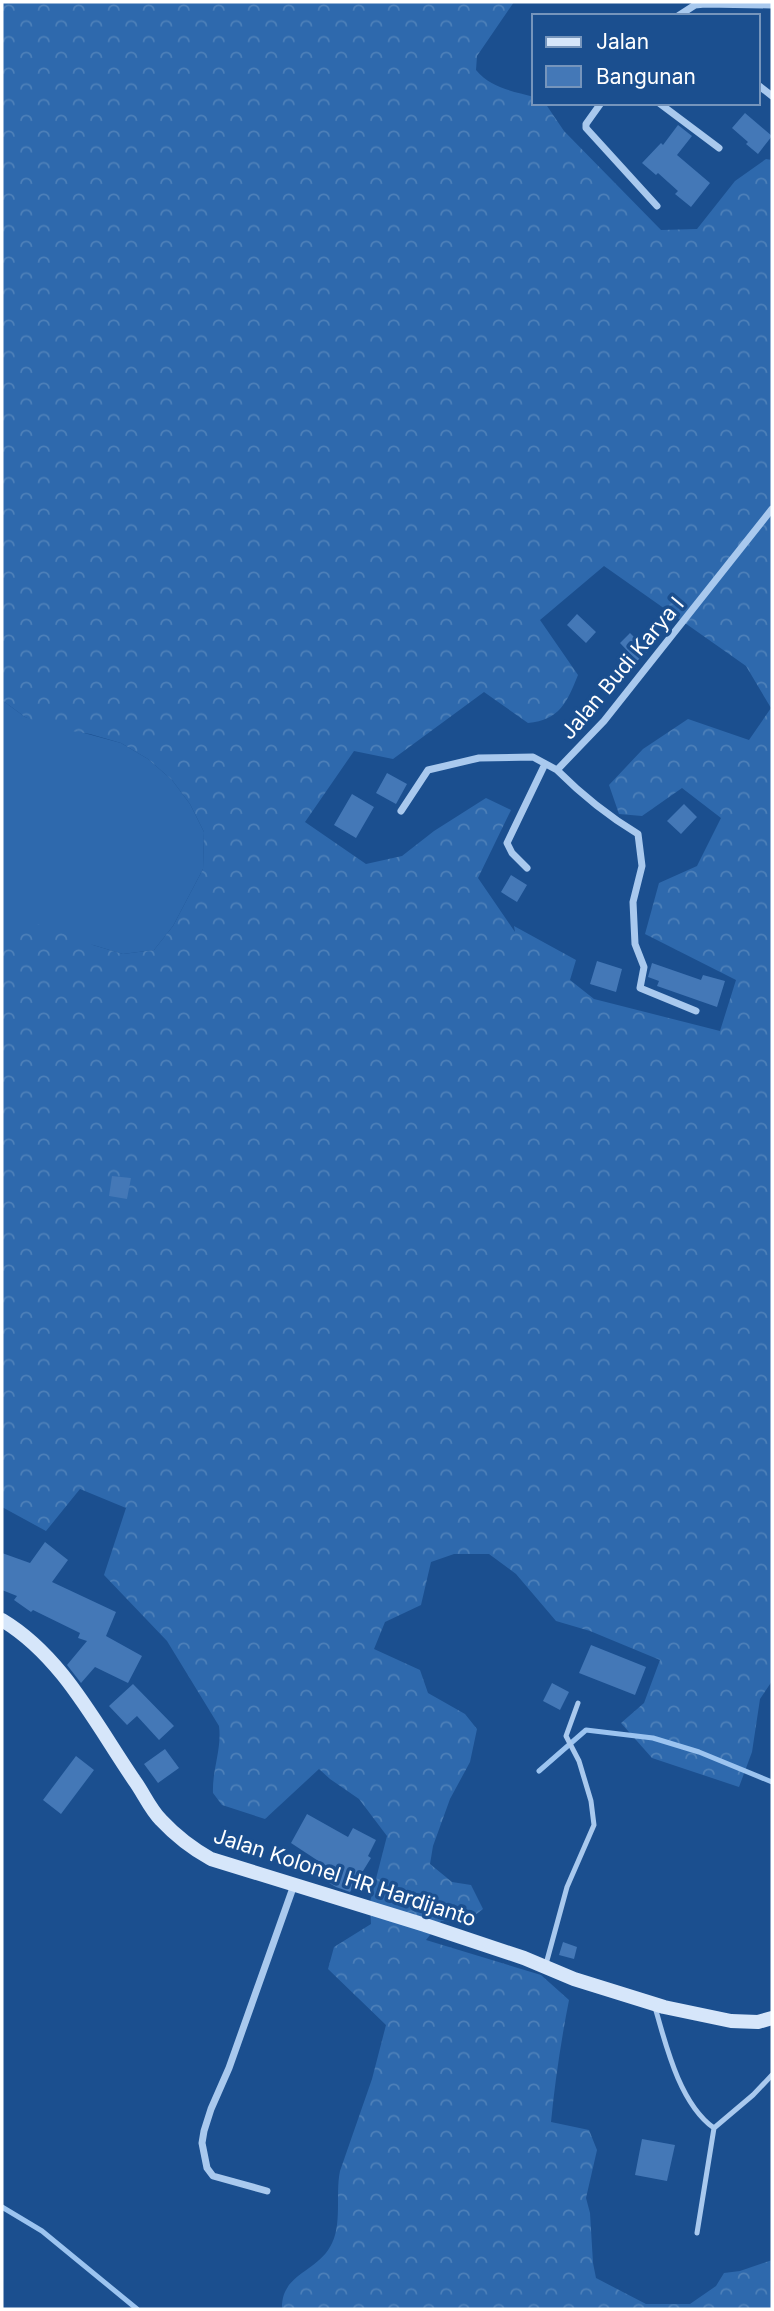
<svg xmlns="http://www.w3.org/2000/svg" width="774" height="2311" font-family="Inter,sans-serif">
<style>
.grass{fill:#2e69ad}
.forest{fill:url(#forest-crowns);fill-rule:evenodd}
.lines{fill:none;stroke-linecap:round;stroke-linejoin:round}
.stream{stroke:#9cc4f0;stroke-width:5}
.building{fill:#4478b7}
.service{stroke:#a9c9ee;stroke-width:5}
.minor{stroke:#a9c9ee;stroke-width:7}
.secondary{stroke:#d6e6fa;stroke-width:14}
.labels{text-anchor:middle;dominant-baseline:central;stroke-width:7;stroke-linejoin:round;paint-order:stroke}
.street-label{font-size:21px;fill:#fff;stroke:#1b4f8f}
</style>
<defs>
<pattern id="forest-crowns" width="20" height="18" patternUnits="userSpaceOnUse" patternTransform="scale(1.75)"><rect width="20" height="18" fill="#2e69ad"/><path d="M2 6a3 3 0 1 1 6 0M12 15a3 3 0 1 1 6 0" fill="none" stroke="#4d80b9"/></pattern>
</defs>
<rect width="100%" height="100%" fill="#1b4f8f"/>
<path class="grass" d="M 2,700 L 25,717 L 121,743 L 148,759 L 172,780 L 190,804 L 204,832 L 203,869 L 173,926 L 154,950 L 123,954 L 93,945 L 2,937 Z"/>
<path class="forest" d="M 2,2 L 514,2 L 477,56 L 476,70 C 491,88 512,91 534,97 L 534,103 L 545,103 L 564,131 L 661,230 L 697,229 L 735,181 L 766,159 L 772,160 L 772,1681 L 760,1699 L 752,1752 L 739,1787 L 652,1758 L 621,1723 L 644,1703 L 660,1660 L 590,1631 L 556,1621 L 516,1574 L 489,1554 L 454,1554 L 431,1562 L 421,1605 L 385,1622 L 374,1649 L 420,1670 L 428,1693 L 465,1714 L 477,1729 L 470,1762 L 450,1799 L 433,1846 L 430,1864 L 452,1882 L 471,1885 L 483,1909 L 466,1922 L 441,1921 L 426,1940 L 541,1975 L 569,2000 C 561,2041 555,2081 551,2122 L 589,2130 L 597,2150 L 586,2198 L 590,2213 L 593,2263 L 596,2278 L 646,2304 L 690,2304 L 716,2286 L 724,2273 L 740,2271 L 772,2260 L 772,2309 L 282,2309 C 281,2274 315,2273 330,2247 C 343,2226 335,2194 340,2171 L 372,2079 L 386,2025 L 328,1969 L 334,1947 L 371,1924 L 370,1902 L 387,1836 L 359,1799 L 330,1779 L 319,1769 L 265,1819 L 222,1805 L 213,1793 C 212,1770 222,1749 219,1726 L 167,1641 L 104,1575 L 126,1508 L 80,1489 L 46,1531 L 2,1507 L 2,937 L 8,933 L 38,924 L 93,945 L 123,954 L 154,950 L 173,926 L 203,869 L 204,832 L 190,804 L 172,780 L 148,759 L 121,743 L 90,734 L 53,728 L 25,717 L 2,700 ZM 604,566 L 746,666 L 771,708 L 749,740 L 688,719 L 643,749 L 609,785 L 619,814 L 642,816 L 682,788 L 721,818 L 697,866 L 659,883 L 645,934 L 736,980 L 720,1031 L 594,999 L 570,980 L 576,960 L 514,926 L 515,932 L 478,878 L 511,810 L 486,798 L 434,831 L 402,856 L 366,864 L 305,822 L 354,751 L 393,759 L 484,692 L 528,723 C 560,720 567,702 578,675 L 540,620 Z"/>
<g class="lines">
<path class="stream" d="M 539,1771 L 586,1730 L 653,1738 L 699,1752 L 772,1782
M 2,2207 L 42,2231 L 137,2309"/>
</g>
<path class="building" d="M 745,113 L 772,136 L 758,154 L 746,144 L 748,142 L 732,128 Z
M 678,125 L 692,136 L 677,155 L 710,183 L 691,207 L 675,194 L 678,191 L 658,173 L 656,175 L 642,163 L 661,143 L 663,145 Z
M 577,614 L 596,632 L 586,643 L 567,625 Z
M 630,633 L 648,651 L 637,661 L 620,643 Z
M 387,773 L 407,784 L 396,804 L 376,793 Z
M 352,794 L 374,807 L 356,838 L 334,825 Z
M 684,804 L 697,817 L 681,834 L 667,821 Z
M 511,875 L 527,885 L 517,902 L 501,892 Z
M 597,961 L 622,969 L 616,992 L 590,984 Z
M 652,963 L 701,980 L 703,975 L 725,981 L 717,1007 L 657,986 L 659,981 L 648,977 Z
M 112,1176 L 131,1178 L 127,1199 L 109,1196 Z
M 45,1542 L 68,1560 L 52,1582 L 116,1612 L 106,1636 L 142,1656 L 128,1683 L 95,1667 L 81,1683 L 67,1665 L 87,1641 L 78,1638 L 80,1633 L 33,1610 L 31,1612 L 14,1600 L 17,1596 L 2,1590 L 2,1553 L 30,1563 Z
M 591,1645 L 646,1667 L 635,1695 L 579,1673 Z
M 552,1683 L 569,1692 L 560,1710 L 543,1701 Z
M 133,1684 L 174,1726 L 159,1740 L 137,1716 L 127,1725 L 109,1706 Z
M 165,1749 L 179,1768 L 158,1783 L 144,1764 Z
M 76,1756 L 94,1770 L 61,1814 L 43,1800 Z
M 307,1814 L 348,1837 L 353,1828 L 376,1840 L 368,1856 L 371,1858 L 350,1892 L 336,1887 L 322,1879 L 329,1868 L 291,1843 Z
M 563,1942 L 577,1947 L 574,1959 L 559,1955 Z
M 642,2139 L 675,2145 L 667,2181 L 635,2175 Z"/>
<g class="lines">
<path class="service" d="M 546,1964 L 567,1887 L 594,1825 L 591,1801 L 579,1761 L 566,1736 L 578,1703
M 655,2007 C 666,2046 680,2104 714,2128
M 697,2233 L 714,2128 L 753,2095 L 772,2075"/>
<path class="minor" d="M 678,16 L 695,5 L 705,4 L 772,5
M 758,85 L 772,96
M 601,103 L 586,124 L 586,128 L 657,206
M 659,103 L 719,148
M 557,770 C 582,795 608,816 638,834 L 642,866 L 633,902 L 635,944 L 644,967 L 640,988 L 696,1011
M 401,811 L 428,770 L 479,758 L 533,757 L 557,770 L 604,721 L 772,509
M 527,868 L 512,853 L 507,843 L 545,764
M 267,2191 L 213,2176 L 207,2168 L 202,2143 L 204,2131 L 211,2109 L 229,2068 L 294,1885"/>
<path class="secondary" d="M 2,1620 C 62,1656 95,1723 134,1780 C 143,1792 150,1809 161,1820 C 175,1835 193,1849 211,1859 L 425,1925 L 524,1958 L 574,1979 L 664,2007 L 731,2021 L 758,2022 L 772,2018"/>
</g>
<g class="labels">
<g class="street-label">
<text transform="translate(622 668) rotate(-50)">Jalan Budi Karya I</text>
<text transform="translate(345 1877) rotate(18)">Jalan Kolonel HR Hardijanto</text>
</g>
</g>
<rect width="774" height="2311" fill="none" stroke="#ffffff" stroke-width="7"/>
<rect x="532" y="14" width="228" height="91" fill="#1b4f8f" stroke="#7695bc" stroke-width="2"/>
<rect x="546" y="37" width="35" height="10" fill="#d6e6fa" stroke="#7695bc" stroke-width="2"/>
<text x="596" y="49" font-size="21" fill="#ffffff">Jalan</text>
<rect x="546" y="66" width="35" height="21" fill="#4478b7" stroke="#7695bc" stroke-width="2"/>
<text x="596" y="84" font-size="21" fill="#ffffff">Bangunan</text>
</svg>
